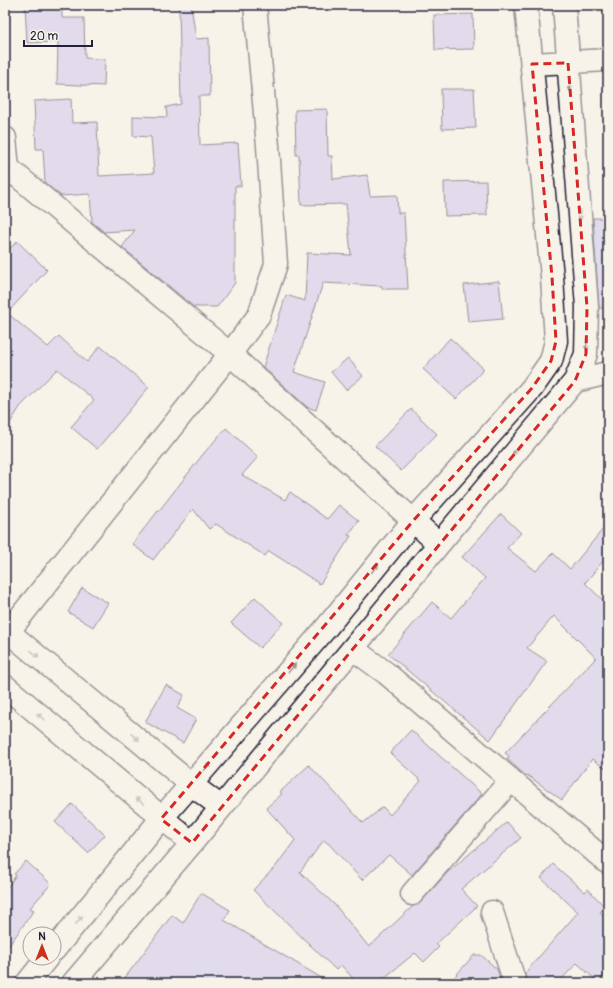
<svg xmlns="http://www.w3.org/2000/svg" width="613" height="988" font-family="Pangolin,sans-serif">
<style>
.building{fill:#c5bef0;stroke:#22223b}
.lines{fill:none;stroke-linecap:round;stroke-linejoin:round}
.minor-casing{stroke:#22223b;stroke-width:25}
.minor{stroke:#f7f3e8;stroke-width:22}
.oneway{fill:#97959a}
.marked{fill:none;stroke:#d62828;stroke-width:3;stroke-dasharray:8 5;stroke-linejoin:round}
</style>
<rect width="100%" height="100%" fill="#f7f3e8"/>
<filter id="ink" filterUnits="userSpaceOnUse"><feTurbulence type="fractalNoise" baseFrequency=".025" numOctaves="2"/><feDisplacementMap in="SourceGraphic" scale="8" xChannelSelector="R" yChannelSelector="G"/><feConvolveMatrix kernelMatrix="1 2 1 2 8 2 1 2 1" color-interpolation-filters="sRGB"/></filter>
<g filter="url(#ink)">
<path class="building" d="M 25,5 L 62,5 L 62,18 L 84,18 L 85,58 L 105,59 L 104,86 L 57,84 L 58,42 L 27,43 Z
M 179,5 L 191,5 L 196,39 L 209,38 L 210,96 L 199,96 L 200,145 L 238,143 L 241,186 L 235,186 L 235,283 L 217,307 L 194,307 L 122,247 L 135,230 L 104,232 L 92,222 L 90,194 L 61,196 L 45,183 L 43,149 L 36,149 L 34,101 L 71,99 L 72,123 L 97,122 L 99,176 L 154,173 L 151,137 L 133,136 L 133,116 L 167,117 L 166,107 L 181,104 Z
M 473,14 L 474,49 L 435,50 L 434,15 Z
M 441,89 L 474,89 L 476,128 L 442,129 Z
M 327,109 L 328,156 L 332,156 L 333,179 L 367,175 L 370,196 L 397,195 L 398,213 L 404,213 L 408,289 L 382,289 L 382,286 L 323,283 L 294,372 L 325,382 L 316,410 L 307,407 L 263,367 L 286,295 L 305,301 L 307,253 L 351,255 L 346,204 L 301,205 L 299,155 L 296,155 L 295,110 Z
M 486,181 L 487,215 L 445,216 L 444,182 Z
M 593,218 L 608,218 L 608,308 L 599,308 Z
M 17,241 L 47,270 L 7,313 L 48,347 L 59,336 L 87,362 L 100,346 L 149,387 L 97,449 L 71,427 L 94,400 L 57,369 L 20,407 L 5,431 L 5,254 Z
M 499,281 L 503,319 L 468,322 L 464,285 Z
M 450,338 L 484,369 L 456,399 L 423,369 Z
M 348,358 L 363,376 L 346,390 L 331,372 Z
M 411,409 L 437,434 L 401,471 L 375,446 Z
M 226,428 L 258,457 L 242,475 L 285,500 L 290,492 L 327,519 L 339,505 L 359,521 L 348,535 L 351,536 L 320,584 L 269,551 L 265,556 L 216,524 L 209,529 L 193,509 L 153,560 L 132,544 L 158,511 L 158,512 L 204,453 Z
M 501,514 L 521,533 L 507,548 L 536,571 L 553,553 L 570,569 L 608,523 L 608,555 L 585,583 L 608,605 L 608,770 L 592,759 L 562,800 L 527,775 L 526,776 L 507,759 L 510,757 L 505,753 L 596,658 L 554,616 L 527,648 L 547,661 L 490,740 L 388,654 L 432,602 L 451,618 L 485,578 L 462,557 Z
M 82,588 L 108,603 L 93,627 L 68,612 Z
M 255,597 L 283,623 L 260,648 L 231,623 Z
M 166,685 L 184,695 L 177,708 L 196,719 L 183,743 L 145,722 Z
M 411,730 L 482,794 L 412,875 L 389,855 L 362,880 L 328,843 L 327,843 L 324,840 L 300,872 L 335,905 L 369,947 L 413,906 L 421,902 L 448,872 L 507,822 L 521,838 L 461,889 L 477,906 L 436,944 L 439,947 L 424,962 L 415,953 L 378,983 L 357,983 L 341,965 L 336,970 L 253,890 L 276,866 L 295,840 L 266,808 L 282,794 L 280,792 L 309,765 L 363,823 L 383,807 L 390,815 L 421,781 L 390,753 Z
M 72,804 L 105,835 L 88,853 L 55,822 Z
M 26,861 L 51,884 L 30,908 L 34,910 L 5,951 L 5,891 L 16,875 L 14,874 Z
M 553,864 L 585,892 L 588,889 L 605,907 L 600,912 L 608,919 L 608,971 L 598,982 L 577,963 L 558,983 L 527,983 L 525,973 L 578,912 L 541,878 Z
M 201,893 L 230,910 L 224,920 L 330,983 L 121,983 L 172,915 L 183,923 Z
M 474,955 L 481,955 L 497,969 L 502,983 L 449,983 Z"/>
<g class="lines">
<g class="minor-casing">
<path id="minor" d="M 532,64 L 608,60
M 5,138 L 8,168 L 5,174
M 5,168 L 8,168 L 230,354 L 439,544
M 575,381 L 608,373
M 5,629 L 192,785 L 221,807
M 5,636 L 230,354 L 259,315 L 276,264 L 268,146 L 255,5
M 353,649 L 386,673 L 608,863
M 5,686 L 192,843
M 412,894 L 511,780
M 492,912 L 515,983
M 54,950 L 161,819 L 326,628 L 413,521 L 532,388 L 551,361 L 556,341 L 552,277 L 526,5
M 27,983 L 47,958
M 73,983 L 192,843 L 439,544 L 575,381 L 586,354 L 587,307 L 564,5"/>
</g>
<use href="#minor" class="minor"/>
</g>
<defs><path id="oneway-solid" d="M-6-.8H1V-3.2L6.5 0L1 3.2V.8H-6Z"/></defs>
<g class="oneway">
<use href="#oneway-solid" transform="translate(570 86) rotate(86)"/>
<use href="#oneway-solid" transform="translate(580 215) rotate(86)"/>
<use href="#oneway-solid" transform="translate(587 345) rotate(91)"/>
<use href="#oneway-solid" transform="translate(516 451) rotate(130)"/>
<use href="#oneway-solid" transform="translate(375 568) rotate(-51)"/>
<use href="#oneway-solid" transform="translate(35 654) rotate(40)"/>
<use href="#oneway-solid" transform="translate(292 668) rotate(-49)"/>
<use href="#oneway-solid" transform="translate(41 717) rotate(-140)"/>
<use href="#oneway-solid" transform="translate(135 737) rotate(40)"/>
<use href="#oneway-solid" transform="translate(207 767) rotate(-49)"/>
<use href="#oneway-solid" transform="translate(140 801) rotate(-140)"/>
<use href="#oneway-solid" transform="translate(79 920) rotate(-51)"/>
</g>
</g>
<path d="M0 0H613V988H0ZM 568,63 L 587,307 L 586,354 L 575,381 L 192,843 L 161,819 L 413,521 L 532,388 L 551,361 L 556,341 L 552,277 L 532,64 Z" fill="#f7f3e8" fill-opacity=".55" fill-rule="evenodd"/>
<path class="marked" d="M 568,63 L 587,307 L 586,354 L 575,381 L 192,843 L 161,819 L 413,521 L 532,388 L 551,361 L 556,341 L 552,277 L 532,64 Z"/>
<rect width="613" height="988" fill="none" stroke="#f7f3e8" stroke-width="20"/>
<rect x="10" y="10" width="593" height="968" fill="none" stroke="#22223b" stroke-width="1.5" filter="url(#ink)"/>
<g transform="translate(42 946)"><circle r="19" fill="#f7f3e8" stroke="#a29fa3"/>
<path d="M0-3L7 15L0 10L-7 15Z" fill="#c8321e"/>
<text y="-6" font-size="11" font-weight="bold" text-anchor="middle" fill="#22223b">N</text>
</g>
<path d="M24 40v6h68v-6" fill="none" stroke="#22223b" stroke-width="2"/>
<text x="30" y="40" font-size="12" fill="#22223b" stroke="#f7f3e8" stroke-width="3" paint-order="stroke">20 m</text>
</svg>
